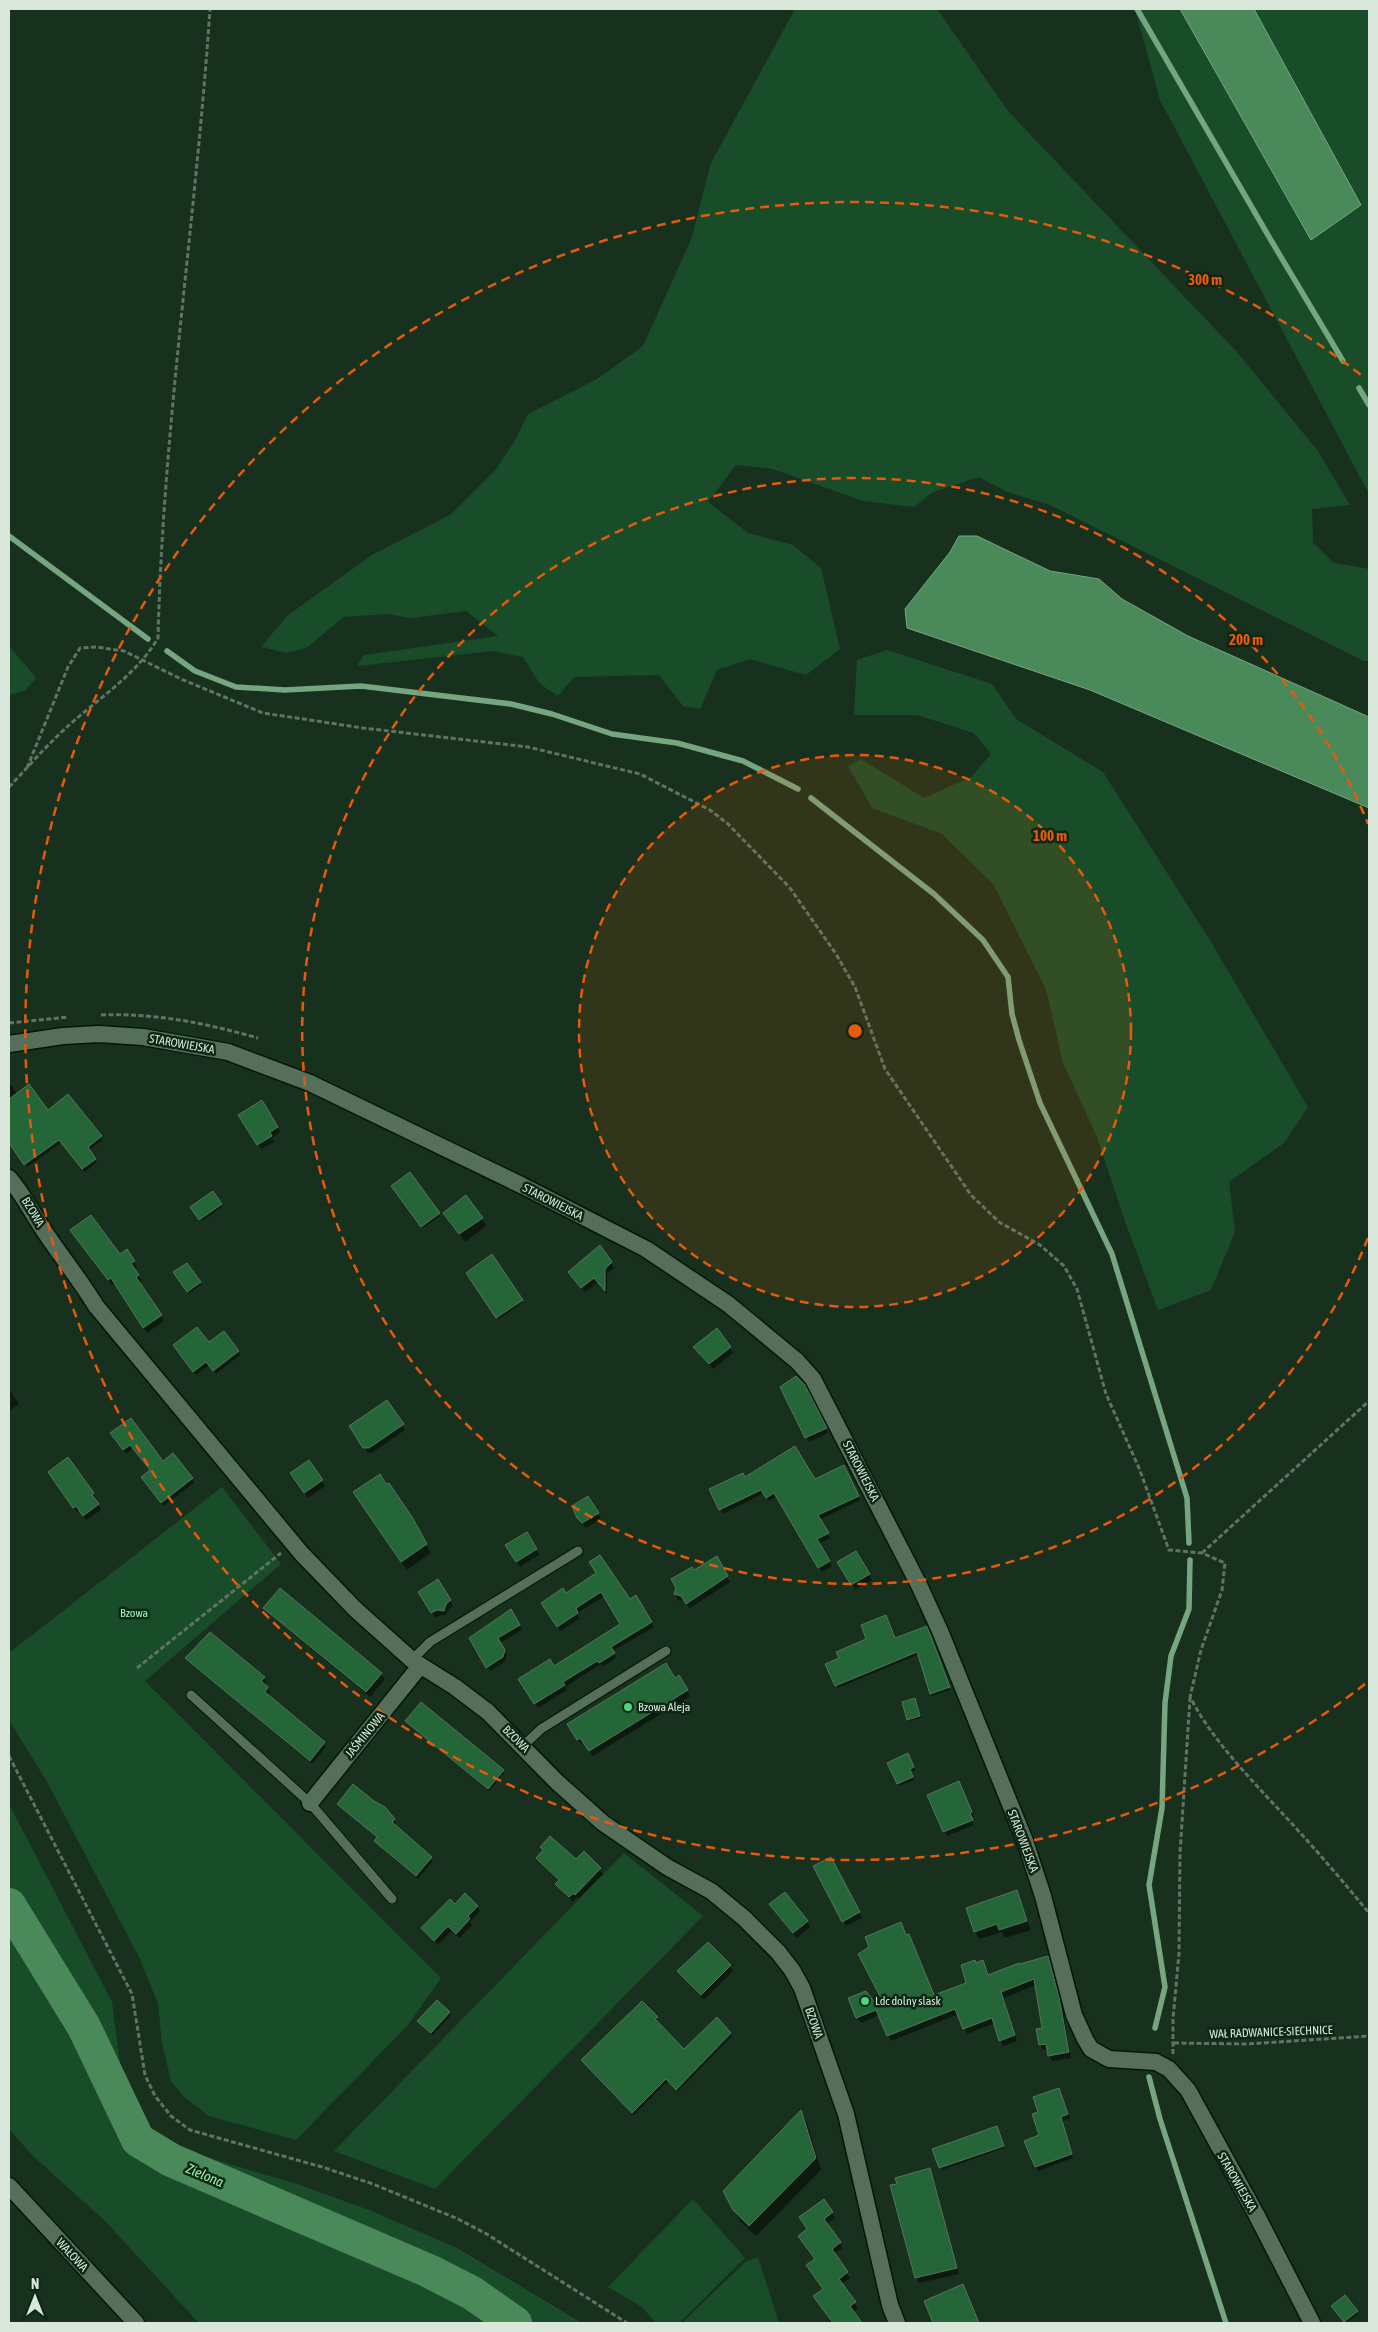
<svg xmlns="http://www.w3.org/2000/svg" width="1378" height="2332" font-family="'Asap Condensed',sans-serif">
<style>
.green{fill:#194d29}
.water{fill:#4a8a5a;stroke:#75a680}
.shadow{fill:#0007}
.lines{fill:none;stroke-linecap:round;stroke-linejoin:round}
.stream{stroke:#75a680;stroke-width:5.5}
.river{stroke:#4a8a5a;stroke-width:34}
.building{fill:#256638;stroke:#58735d}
.lane-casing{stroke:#021908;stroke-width:11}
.street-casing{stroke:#021908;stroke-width:19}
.path{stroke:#5f7463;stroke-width:3;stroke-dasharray:5 2.5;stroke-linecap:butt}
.lane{stroke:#556f5a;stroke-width:9}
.street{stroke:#556f5a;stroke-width:16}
.ring{fill:none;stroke:#e8590c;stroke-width:2.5;stroke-dasharray:9 6}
.poi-dot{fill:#4bd677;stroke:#0e2715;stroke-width:2}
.labels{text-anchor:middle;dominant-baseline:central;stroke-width:5;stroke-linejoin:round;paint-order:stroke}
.street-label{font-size:12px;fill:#d8e7da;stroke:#0e2715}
.park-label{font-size:12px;fill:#9ef8b3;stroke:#0e2715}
.poi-label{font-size:12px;fill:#d8e7da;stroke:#0e2715;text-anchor:start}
.water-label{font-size:14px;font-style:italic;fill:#99f2ad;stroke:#0e2715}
.centre{fill:#e8590c;stroke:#0e2715;stroke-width:2.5}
.ring-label{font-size:15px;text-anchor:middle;font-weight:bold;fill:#e8590c;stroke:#0e2715;stroke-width:5;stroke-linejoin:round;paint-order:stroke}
</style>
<rect width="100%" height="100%" fill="#18311e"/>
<path class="green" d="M 795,9 L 937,9 L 1008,111 L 1236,351 L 1318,451 L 1350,505 L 1312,509 L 1313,543 L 1334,563 L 1369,569 L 1369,661 L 1364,661 L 1050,505 L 1007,492 L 979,477 L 933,492 L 914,507 L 863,501 L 773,469 L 736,465 L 708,502 L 748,533 L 793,545 L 821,568 L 840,649 L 806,675 L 750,659 L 717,670 L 700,709 L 683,706 L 659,675 L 574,677 L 558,696 L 540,684 L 523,657 L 493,651 L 357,666 L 364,655 L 498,636 L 466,611 L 411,618 L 387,614 L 343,617 L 308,647 L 287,653 L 261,647 L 287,616 L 372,555 L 450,515 L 497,468 L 516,439 L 528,414 L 597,379 L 643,346 L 691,240 L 711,163 Z
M 1135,9 L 1369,9 L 1369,494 L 1160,100 Z
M 9,646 L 36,678 L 26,690 L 9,695 Z
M 887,650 L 992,684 L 1016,719 L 1103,772 L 1211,942 L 1308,1107 L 1284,1143 L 1229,1182 L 1235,1232 L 1211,1290 L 1158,1310 L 1126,1224 L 1097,1137 L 1063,1063 L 1046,989 L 994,885 L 942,834 L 872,808 L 848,766 L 861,759 L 924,798 L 971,777 L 991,754 L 974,733 L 917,715 L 854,715 L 857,660 Z
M 222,1487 L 281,1564 L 145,1681 L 441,1978 L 408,2025 L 296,2140 L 209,2116 L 184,2097 L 171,2081 L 162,2043 L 158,2003 L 139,1957 L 46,1780 L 9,1720 L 9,1653 Z
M 9,1804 L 112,2002 L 122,2078 L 131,2103 L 151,2133 L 179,2149 L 297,2184 L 369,2210 L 457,2248 L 582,2323 L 199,2323 L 105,2221 L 33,2156 L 9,2129 Z
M 624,1853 L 703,1916 L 435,2189 L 334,2151 Z
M 693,2199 L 745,2258 L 679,2323 L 656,2323 L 642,2307 L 608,2287 Z
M 758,2257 L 779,2323 L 682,2323 L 745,2262 Z"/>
<path class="water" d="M 1180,9 L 1254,9 L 1361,205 L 1311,240 Z
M 959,536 L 977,536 L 1050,571 L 1099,579 L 1122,599 L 1188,636 L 1369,717 L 1369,808 L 1090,690 L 907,628 L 905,609 L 950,552 Z"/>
<path class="shadow" d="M 9,1082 L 17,1094 L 101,1136 L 102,1140 L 89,1150 L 97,1162 L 85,1172 L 62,1142 L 27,1167 L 9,1142 Z
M 261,1102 L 280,1132 L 272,1138 L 274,1142 L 261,1149 L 240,1115 Z
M 410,1174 L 440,1216 L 423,1228 L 394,1189 Z
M 213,1193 L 222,1207 L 202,1221 L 192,1207 Z
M 482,1218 L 486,1226 L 465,1242 L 450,1221 Z
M 75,1236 L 120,1255 L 126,1251 L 137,1267 L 134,1269 L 142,1281 L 139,1283 L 164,1321 L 147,1333 L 115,1283 L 112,1285 Z
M 600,1247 L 614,1268 L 607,1274 L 607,1294 L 598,1282 L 585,1292 L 573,1278 Z
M 492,1256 L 523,1302 L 499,1319 L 467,1273 Z
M 187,1264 L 201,1285 L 189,1293 L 174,1273 Z
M 695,1347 L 730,1348 L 733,1353 L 713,1369 Z
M 177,1349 L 238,1351 L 240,1355 L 216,1374 L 209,1365 L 196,1375 Z
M 802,1385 L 828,1433 L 809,1442 L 782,1387 Z
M 9,1389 L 19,1404 L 9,1411 Z
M 402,1425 L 405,1430 L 372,1453 L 368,1453 L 354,1432 Z
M 111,1434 L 192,1479 L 194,1483 L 164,1506 L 145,1481 L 151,1471 L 133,1448 L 126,1454 Z
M 846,1471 L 860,1500 L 819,1520 L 830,1538 L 819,1544 L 832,1566 L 822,1572 L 777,1496 L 769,1501 L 764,1493 L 723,1514 L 711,1490 L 745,1479 L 815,1481 Z
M 52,1477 L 93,1494 L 101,1510 L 86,1520 L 79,1510 L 77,1512 Z
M 294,1479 L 322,1481 L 325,1486 L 308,1498 Z
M 388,1485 L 431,1553 L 407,1570 L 360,1501 Z
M 588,1497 L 601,1519 L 586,1528 L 578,1517 Z
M 527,1534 L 539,1555 L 520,1567 L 507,1545 Z
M 855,1552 L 872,1580 L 855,1590 L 839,1562 Z
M 716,1558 L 730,1582 L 690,1608 L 685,1601 L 678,1600 L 675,1594 L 694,1572 Z
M 597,1574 L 630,1601 L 636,1597 L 654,1627 L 613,1651 L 616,1658 L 602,1667 L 601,1664 L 565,1687 L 567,1690 L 538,1708 L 520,1679 L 553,1667 L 622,1625 L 605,1596 L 577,1613 L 580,1618 L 560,1631 L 542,1603 L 565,1595 Z
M 438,1581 L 453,1606 L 448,1610 L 446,1615 L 441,1615 L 435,1618 L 420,1593 Z
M 280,1590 L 381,1674 L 385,1679 L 370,1697 L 268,1613 L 265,1608 Z
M 511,1611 L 522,1630 L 500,1643 L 507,1655 L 505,1662 L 490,1671 L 470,1639 Z
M 928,1630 L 950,1690 L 932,1696 L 919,1654 L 838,1688 L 836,1685 L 840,1659 Z
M 186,1658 L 264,1678 L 266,1682 L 264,1685 L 270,1692 L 267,1695 L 326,1747 L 312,1764 Z
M 678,1677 L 690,1696 L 593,1756 L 584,1742 L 581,1744 L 569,1725 Z
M 916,1701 L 921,1718 L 909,1721 L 908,1719 Z
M 406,1721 L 503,1771 L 504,1773 L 489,1791 Z
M 907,1755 L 915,1770 L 910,1772 L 914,1780 L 899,1786 L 889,1763 Z
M 961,1787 L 974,1817 L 971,1818 L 974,1825 L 947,1836 L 944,1831 Z
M 338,1804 L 394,1820 L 396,1824 L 394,1826 L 433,1861 L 418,1879 L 378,1845 L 376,1841 L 378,1839 Z
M 584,1853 L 603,1874 L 578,1899 L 577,1897 L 573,1902 L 560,1889 L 557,1884 L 559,1881 L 537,1859 L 576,1861 Z
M 831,1858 L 862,1918 L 846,1926 L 815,1867 Z
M 1016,1891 L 1031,1930 L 1005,1938 L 1002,1932 L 979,1939 L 975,1931 Z
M 455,1906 L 477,1906 L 480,1911 L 470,1922 L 472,1925 L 459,1938 L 452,1930 L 438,1945 L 423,1928 Z
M 774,1910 L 807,1921 L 810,1927 L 797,1938 Z
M 906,1936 L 934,1996 L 968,1984 L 976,1964 L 983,1962 L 989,1976 L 1048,1957 L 1062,2004 L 1071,2058 L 1052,2061 L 1048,2050 L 1043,2050 L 1040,2045 L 1044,2029 L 1036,1985 L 1004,1998 L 1017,2041 L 1003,2046 L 995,2023 L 967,2034 L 959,2014 L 891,2041 L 879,2015 L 861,2023 L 857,2017 L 883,1998 Z
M 730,1966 L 733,1971 L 704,2000 L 679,1971 Z
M 437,2001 L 451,2015 L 433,2035 L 420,2023 Z
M 657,2018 L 656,2022 L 684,2050 L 717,2018 L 732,2036 L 678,2091 L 668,2081 L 634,2115 L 582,2061 Z
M 1059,2090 L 1070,2118 L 1063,2121 L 1073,2158 L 1038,2171 L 1025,2141 L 1040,2136 L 1039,2113 Z
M 801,2112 L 807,2123 L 821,2170 L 756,2236 L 741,2222 L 734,2210 Z
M 997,2130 L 1004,2148 L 942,2170 L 934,2150 Z
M 930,2170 L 959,2274 L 919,2283 L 916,2277 L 898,2185 Z
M 832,2213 L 835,2218 L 826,2224 L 843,2248 L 834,2254 L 850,2278 L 841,2284 L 858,2308 L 853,2312 L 861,2323 L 827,2323 L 831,2320 L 816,2259 L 800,2236 Z
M 1344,2297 L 1358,2314 L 1346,2323 L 1334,2308 Z"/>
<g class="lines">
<path class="stream" d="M 1137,9 L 1272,242 L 1343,361
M 1359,388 L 1369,405
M 9,536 L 148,639
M 167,651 L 195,671 L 236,687 L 285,690 L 361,686 L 511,704 L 552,714 L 612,734 L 677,743 L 743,761 L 798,789
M 811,798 L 934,894 L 983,940 L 1008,977 L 1012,1014 L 1019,1040 L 1040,1103 L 1112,1254 L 1187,1498 L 1189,1543
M 1155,2028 L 1165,1987 L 1149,1885 L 1162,1808 L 1165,1703 L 1171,1656 L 1189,1609 L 1190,1560
M 1149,2077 L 1160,2119 L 1226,2323"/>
<path class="river" d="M 9,1905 L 84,2027 L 138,2140 L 171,2160 L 429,2271 L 472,2293 L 515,2323"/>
</g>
<path class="building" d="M 29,1084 L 48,1110 L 68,1094 L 102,1136 L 88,1147 L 96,1159 L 82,1169 L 59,1140 L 24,1165 L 9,1143 L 9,1099 Z
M 262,1100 L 278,1127 L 270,1132 L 272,1136 L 257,1145 L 238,1115 Z
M 410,1172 L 440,1213 L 421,1227 L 391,1186 Z
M 213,1191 L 222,1204 L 199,1220 L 190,1207 Z
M 466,1195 L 483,1218 L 459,1234 L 443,1213 Z
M 91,1215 L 120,1254 L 127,1249 L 135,1261 L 131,1263 L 139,1275 L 136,1277 L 162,1315 L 143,1328 L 111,1278 L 108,1280 L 70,1230 Z
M 600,1245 L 612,1262 L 605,1269 L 605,1291 L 594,1278 L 581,1288 L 568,1272 Z
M 492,1254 L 523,1300 L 496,1318 L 466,1273 Z
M 187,1263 L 201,1282 L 187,1292 L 173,1272 Z
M 197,1327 L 209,1342 L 224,1331 L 239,1351 L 213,1371 L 206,1362 L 193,1372 L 173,1345 Z
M 717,1328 L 731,1347 L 709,1364 L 693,1347 Z
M 796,1376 L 805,1385 L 827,1428 L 805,1438 L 780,1387 Z
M 387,1400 L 404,1424 L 369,1448 L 363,1448 L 349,1426 Z
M 131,1418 L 163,1461 L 173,1453 L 193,1478 L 161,1503 L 141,1477 L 150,1470 L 130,1445 L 123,1450 L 110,1433 Z
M 795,1446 L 815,1479 L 844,1465 L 859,1496 L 818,1515 L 829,1533 L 817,1539 L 830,1561 L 818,1568 L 774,1493 L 766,1498 L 761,1490 L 719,1510 L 709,1489 L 743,1473 L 745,1477 Z
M 68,1457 L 94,1493 L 92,1495 L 99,1504 L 83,1516 L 76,1506 L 73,1508 L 48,1472 Z
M 309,1460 L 323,1480 L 304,1493 L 290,1473 Z
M 380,1474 L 386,1484 L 389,1483 L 412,1517 L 427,1544 L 401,1562 L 353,1492 Z
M 588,1496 L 599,1513 L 582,1523 L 577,1518 L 572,1506 Z
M 527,1532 L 537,1549 L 516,1562 L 505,1545 Z
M 856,1551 L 870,1574 L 851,1585 L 837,1562 Z
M 600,1555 L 630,1599 L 636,1595 L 652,1622 L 611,1647 L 615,1653 L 599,1663 L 597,1661 L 563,1682 L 565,1685 L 534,1704 L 518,1679 L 550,1659 L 554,1666 L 620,1624 L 601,1592 L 576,1608 L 578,1613 L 557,1627 L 541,1603 L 563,1588 L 566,1593 L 596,1573 L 589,1562 Z
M 717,1556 L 728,1576 L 686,1604 L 681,1596 L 674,1594 L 676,1588 L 671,1579 L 692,1567 L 694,1570 Z
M 438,1579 L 451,1600 L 446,1604 L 444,1611 L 437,1610 L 431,1613 L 418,1592 Z
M 280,1588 L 382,1673 L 366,1692 L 263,1608 Z
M 511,1609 L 520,1625 L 498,1638 L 505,1650 L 503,1657 L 486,1668 L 469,1638 Z
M 886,1615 L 895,1638 L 927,1626 L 950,1687 L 930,1694 L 917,1652 L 835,1686 L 825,1664 L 839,1658 L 836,1652 L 866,1639 L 861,1625 Z
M 210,1632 L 265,1677 L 261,1681 L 268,1687 L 265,1692 L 325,1742 L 310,1761 L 185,1658 Z
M 666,1663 L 675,1678 L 679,1675 L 688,1690 L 589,1751 L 580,1738 L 577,1740 L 567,1724 Z
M 915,1698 L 920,1716 L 907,1720 L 902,1702 Z
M 421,1702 L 504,1770 L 488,1789 L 405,1721 Z
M 908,1753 L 914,1767 L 910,1769 L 913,1777 L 897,1784 L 887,1763 Z
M 959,1781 L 972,1812 L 970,1813 L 973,1820 L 943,1832 L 927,1795 Z
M 353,1784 L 374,1801 L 385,1807 L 395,1819 L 392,1822 L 432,1857 L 416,1876 L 374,1841 L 377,1837 L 337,1804 Z
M 550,1836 L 576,1859 L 584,1851 L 601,1868 L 575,1895 L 574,1893 L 569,1897 L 555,1884 L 559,1880 L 536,1858 L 543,1850 L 540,1847 Z
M 831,1857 L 860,1912 L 842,1922 L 813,1866 Z
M 1017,1890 L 1027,1921 L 999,1930 L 997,1924 L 974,1932 L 966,1908 Z
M 785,1892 L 808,1921 L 793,1933 L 769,1904 Z
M 465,1893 L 478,1906 L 468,1916 L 470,1919 L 456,1934 L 448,1926 L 434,1941 L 421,1928 L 450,1899 L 455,1904 Z
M 901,1922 L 906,1935 L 909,1934 L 934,1995 L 966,1983 L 961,1965 L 975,1960 L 976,1963 L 983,1960 L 988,1975 L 1019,1963 L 1020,1964 L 1048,1956 L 1059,1997 L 1069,2052 L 1048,2056 L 1046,2044 L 1039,2045 L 1036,2029 L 1042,2028 L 1034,1979 L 1001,1992 L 1015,2035 L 999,2041 L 992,2018 L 963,2029 L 955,2009 L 887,2036 L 876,2010 L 856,2018 L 848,1998 L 866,1991 L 874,2002 L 881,1998 L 858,1954 L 869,1947 L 865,1937 Z
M 708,1942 L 731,1965 L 701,1995 L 677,1971 Z
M 437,2000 L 450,2012 L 431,2033 L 417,2021 Z
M 642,2001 L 658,2017 L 655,2019 L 684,2049 L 717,2017 L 731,2033 L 676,2090 L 666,2079 L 632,2113 L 581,2060 Z
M 1059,2088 L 1068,2114 L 1061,2117 L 1072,2154 L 1035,2167 L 1024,2141 L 1039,2135 L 1032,2114 L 1038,2112 L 1033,2097 Z
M 801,2110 L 816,2158 L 749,2226 L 733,2210 L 723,2191 Z
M 997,2126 L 1004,2146 L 939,2168 L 932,2149 Z
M 930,2168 L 957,2268 L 915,2278 L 890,2185 L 897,2184 L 895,2178 Z
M 824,2199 L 833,2212 L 824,2219 L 841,2242 L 832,2249 L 848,2272 L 839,2279 L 856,2302 L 850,2306 L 862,2323 L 833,2323 L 813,2296 L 823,2289 L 806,2265 L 815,2259 L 798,2236 L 807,2229 L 799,2217 Z
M 963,2284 L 979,2323 L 933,2323 L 924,2301 Z
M 1345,2295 L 1358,2311 L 1344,2322 L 1331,2306 Z"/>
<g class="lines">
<g class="lane-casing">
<path id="lane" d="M 412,1660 L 430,1642 L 578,1551
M 191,1695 L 310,1803 L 392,1899
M 523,1746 L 541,1729 L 666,1651"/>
</g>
<g class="street-casing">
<path id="street" d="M 9,1044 L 63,1036 L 99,1034 L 143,1037 L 228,1052 L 310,1083 L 523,1186 L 646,1249 L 728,1304 L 797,1361 L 813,1379 L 919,1585 L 940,1631 L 1025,1841 L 1043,1896 L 1074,2015 L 1085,2039 L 1091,2049 L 1109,2059 L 1156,2062 L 1169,2069 L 1188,2090 L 1256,2214 L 1312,2323
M 9,1178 C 22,1193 30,1209 41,1226 C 58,1253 79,1278 96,1306 L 301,1553 L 355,1609 L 412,1660 L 455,1687 L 488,1712 L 557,1782 L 603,1823 L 667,1867 L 711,1891 L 744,1918 L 778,1952 L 792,1970 L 802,1988 L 846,2114 L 890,2305 L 897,2323
M 310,1803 L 420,1666
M 9,2186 L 136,2323"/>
</g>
<path class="path" d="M 27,768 L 68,667 L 80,648 L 96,647 L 124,651 L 181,679 L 263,713 L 363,728 L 528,747 L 640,774 L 710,810 L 728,824 L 790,888 L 836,954 L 855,987 L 885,1069 L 971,1195 L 999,1222 L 1040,1245 L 1064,1266 L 1077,1289 L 1106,1394 L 1139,1468 L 1169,1550 L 1202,1553 L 1225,1563 L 1222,1590 L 1201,1650 L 1190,1697 C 1213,1741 1248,1776 1282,1813 C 1312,1845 1341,1879 1369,1913
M 9,787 C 28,767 47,745 68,726 C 98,699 137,674 158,638 C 163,428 196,219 210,9
M 101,1015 C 156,1013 205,1023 258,1038
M 9,1023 L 68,1017
M 1202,1553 L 1369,1401
M 137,1668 L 281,1553
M 9,1756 L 132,1994 L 145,2075 L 155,2096 L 171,2116 L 190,2130 L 322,2167 L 373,2184 L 458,2219 L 485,2233 L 627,2323
M 1174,2043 L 1247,2044 L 1369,2036
M 1173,2054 L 1173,2019 L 1179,1953 L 1180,1853 L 1190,1698"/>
<use href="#lane" class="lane"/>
<use href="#street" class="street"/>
</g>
<circle cx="855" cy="1031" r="276" fill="#e8590c" fill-opacity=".12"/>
<g class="ring">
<circle cx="855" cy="1031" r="276"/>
<path d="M1368 1238A553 553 0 1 1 1368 824"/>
<path d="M1365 1684A829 829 0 1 1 1365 378"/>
</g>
<g class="poi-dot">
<circle cx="628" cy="1707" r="5"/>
<circle cx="865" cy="2001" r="5"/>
</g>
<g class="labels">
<g class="street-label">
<text transform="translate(182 1044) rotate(10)">STAROWIEJSKA</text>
<text transform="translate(553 1202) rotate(27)">STAROWIEJSKA</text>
<text transform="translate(33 1212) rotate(59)">BZOWA</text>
<text transform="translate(861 1471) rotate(63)">STAROWIEJSKA</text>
<text transform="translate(365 1735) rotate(-51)">JAŚMINOWA</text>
<text transform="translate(516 1739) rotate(45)">BZOWA</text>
<text transform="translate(1023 1841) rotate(69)">STAROWIEJSKA</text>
<text transform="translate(814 2023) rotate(71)">BZOWA</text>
<text transform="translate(1271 2032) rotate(-2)">WAŁ RADWANICE-SIECHNICE</text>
<text transform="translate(1237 2182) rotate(60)">STAROWIEJSKA</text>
<text transform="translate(72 2255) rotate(47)">WAŁOWA</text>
</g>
<g class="park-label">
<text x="134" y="1613">Bzowa</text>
</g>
<g class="poi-label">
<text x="638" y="1707">Bzowa Aleja</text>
<text x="875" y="2001">Ldc dolny slask</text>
</g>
<g class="water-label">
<text transform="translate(205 2175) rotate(23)">Zielona</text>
</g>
</g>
<circle cx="855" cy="1031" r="8" class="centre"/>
<g class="ring-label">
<text x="1205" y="285">300 m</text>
<text x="1246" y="645">200 m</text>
<text x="1050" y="841">100 m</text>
</g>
<rect width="1378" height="2332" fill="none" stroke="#d8e7da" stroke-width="20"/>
<g transform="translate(35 2297)" stroke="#0e2715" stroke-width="4" paint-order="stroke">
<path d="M0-4L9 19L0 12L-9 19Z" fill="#d8e7da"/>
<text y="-8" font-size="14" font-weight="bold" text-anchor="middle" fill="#d8e7da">N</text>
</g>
</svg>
